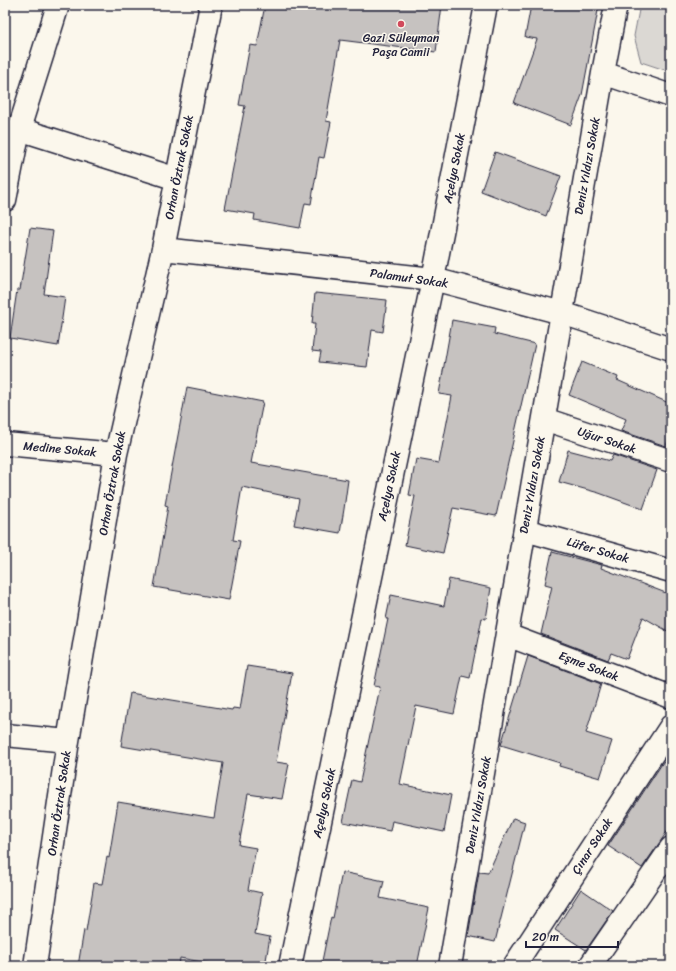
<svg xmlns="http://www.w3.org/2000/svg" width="676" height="971" font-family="Sriracha,sans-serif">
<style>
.green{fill:#dbd8d3;stroke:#7e7d87}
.building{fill:#c6c2c0;stroke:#22223b}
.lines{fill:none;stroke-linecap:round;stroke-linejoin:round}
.minor-casing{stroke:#22223b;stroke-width:25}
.minor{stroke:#fbf7ec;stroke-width:22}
.poi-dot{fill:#d1495b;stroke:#fbf7ec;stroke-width:1.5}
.labels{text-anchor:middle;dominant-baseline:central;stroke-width:3;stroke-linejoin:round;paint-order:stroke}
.poi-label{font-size:12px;fill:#22223b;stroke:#fbf7ec}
.street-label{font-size:12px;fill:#22223b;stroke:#fbf7ec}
</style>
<rect width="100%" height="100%" fill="#fbf7ec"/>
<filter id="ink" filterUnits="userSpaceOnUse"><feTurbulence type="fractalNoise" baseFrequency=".025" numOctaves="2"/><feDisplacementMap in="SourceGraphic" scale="8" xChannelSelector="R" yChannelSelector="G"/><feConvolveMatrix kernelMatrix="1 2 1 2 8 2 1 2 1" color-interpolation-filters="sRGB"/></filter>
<g filter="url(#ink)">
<path class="green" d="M 640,5 L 671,5 L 671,72 L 641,62 L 634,36 Z"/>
<path class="building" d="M 265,5 L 442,5 L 436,52 L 340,40 L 326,121 L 331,122 L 324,158 L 319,157 L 311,204 L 305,203 L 300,228 L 254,220 L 255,214 L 225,209 L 245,106 L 239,105 L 250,45 L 257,46 Z
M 531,5 L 599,5 L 582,95 L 571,125 L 514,103 L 537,39 L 525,37 Z
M 495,152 L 561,176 L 546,216 L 481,191 Z
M 30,228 L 53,231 L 44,294 L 65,297 L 58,346 L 10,338 L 17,290 L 20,290 Z
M 315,293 L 387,300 L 383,332 L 372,330 L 367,367 L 319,362 L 321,352 L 312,351 L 315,324 L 312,324 Z
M 452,320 L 495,328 L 494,334 L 535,344 L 496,516 L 453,508 L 443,553 L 405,545 L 415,496 L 409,495 L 416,459 L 439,463 L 452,396 L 439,394 Z
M 582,362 L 618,377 L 617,380 L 671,404 L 671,432 L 666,446 L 621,431 L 626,419 L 569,395 Z
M 187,387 L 263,402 L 251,463 L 348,480 L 344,509 L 340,533 L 294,525 L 299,499 L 242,487 L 233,540 L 240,541 L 229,600 L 154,587 L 168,506 L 165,505 Z
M 568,450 L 610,461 L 613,455 L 657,470 L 643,509 L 599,493 L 559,482 Z
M 552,552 L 602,565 L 601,568 L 671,595 L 671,633 L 643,617 L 627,659 L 611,653 L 608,660 L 541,634 L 552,586 L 545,584 Z
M 449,579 L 491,588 L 486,619 L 482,618 L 470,678 L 462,676 L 454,714 L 416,706 L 400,784 L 451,795 L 444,832 L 392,821 L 390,831 L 343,822 L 352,780 L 360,782 L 380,687 L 374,686 L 388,619 L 386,619 L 391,595 L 444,606 Z
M 528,656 L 601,684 L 586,733 L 612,741 L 600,778 L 559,766 L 560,763 L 501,745 Z
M 247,666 L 292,673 L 276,762 L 289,764 L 282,799 L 248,794 L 239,845 L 256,848 L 248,890 L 262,893 L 255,934 L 270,937 L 265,966 L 224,966 L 180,958 L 179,966 L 78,966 L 84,930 L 86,931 L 94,883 L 102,884 L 107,857 L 109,858 L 118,802 L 214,818 L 223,763 L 121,746 L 130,693 L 232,710 L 233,708 L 240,709 Z
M 671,750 L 671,826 L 642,868 L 608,846 Z
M 513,818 L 525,822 L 495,942 L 468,936 L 479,872 L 488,873 Z
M 342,872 L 384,881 L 380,898 L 429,908 L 417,966 L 321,966 L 331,917 L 333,918 Z
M 581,889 L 613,911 L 586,950 L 555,930 Z"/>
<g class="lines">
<g class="minor-casing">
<path id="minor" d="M 603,73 L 671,96
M 19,129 L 177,179
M 5,200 L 19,129 L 58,5
M 163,249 L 433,279 L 562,313 L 671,349
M 544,419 L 671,461
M 5,444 L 116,454
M 525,530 L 671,571
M 507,635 L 671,697
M 5,735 L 68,741
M 35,966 L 68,741 L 116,454 L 163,249 L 211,5
M 290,966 L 433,279 L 486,5
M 450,966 L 603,73 L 616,5
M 514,966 L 671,726
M 590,966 L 671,848"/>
</g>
<use href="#minor" class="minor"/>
</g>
</g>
<circle class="poi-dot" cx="401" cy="24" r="4"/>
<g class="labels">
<g class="poi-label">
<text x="401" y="38">Gazi Süleyman<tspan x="401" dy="14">Paşa Camii</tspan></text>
</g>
<g class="street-label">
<text transform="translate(587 166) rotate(-80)">Deniz Yıldızı Sokak</text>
<text transform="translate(179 167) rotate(-79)">Orhan Öztrak Sokak</text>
<text transform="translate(454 168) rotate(-79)">Açelya Sokak</text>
<text transform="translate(409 278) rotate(8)">Palamut Sokak</text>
<text transform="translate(607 440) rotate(18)">Uğur Sokak</text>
<text transform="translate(60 449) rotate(5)">Medine Sokak</text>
<text transform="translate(112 483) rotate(-80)">Orhan Öztrak Sokak</text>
<text transform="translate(532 485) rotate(-80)">Deniz Yıldızı Sokak</text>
<text transform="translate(389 486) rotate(-78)">Açelya Sokak</text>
<text transform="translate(598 550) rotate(16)">Lüfer Sokak</text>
<text transform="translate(589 666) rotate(21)">Eşme Sokak</text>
<text transform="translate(59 803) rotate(-82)">Orhan Öztrak Sokak</text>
<text transform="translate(324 803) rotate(-78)">Açelya Sokak</text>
<text transform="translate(478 805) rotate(-80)">Deniz Yıldızı Sokak</text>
<text transform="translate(592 846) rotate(-57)">Çınar Sokak</text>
</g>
</g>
<rect width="676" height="971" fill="none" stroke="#fbf7ec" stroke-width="20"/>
<rect x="10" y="10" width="656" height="951" fill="none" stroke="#22223b" stroke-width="1.5" filter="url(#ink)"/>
<path d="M526 941v6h92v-6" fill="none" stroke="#22223b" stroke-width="2"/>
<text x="532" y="941" font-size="12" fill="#22223b" stroke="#fbf7ec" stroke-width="3" paint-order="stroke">20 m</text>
</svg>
